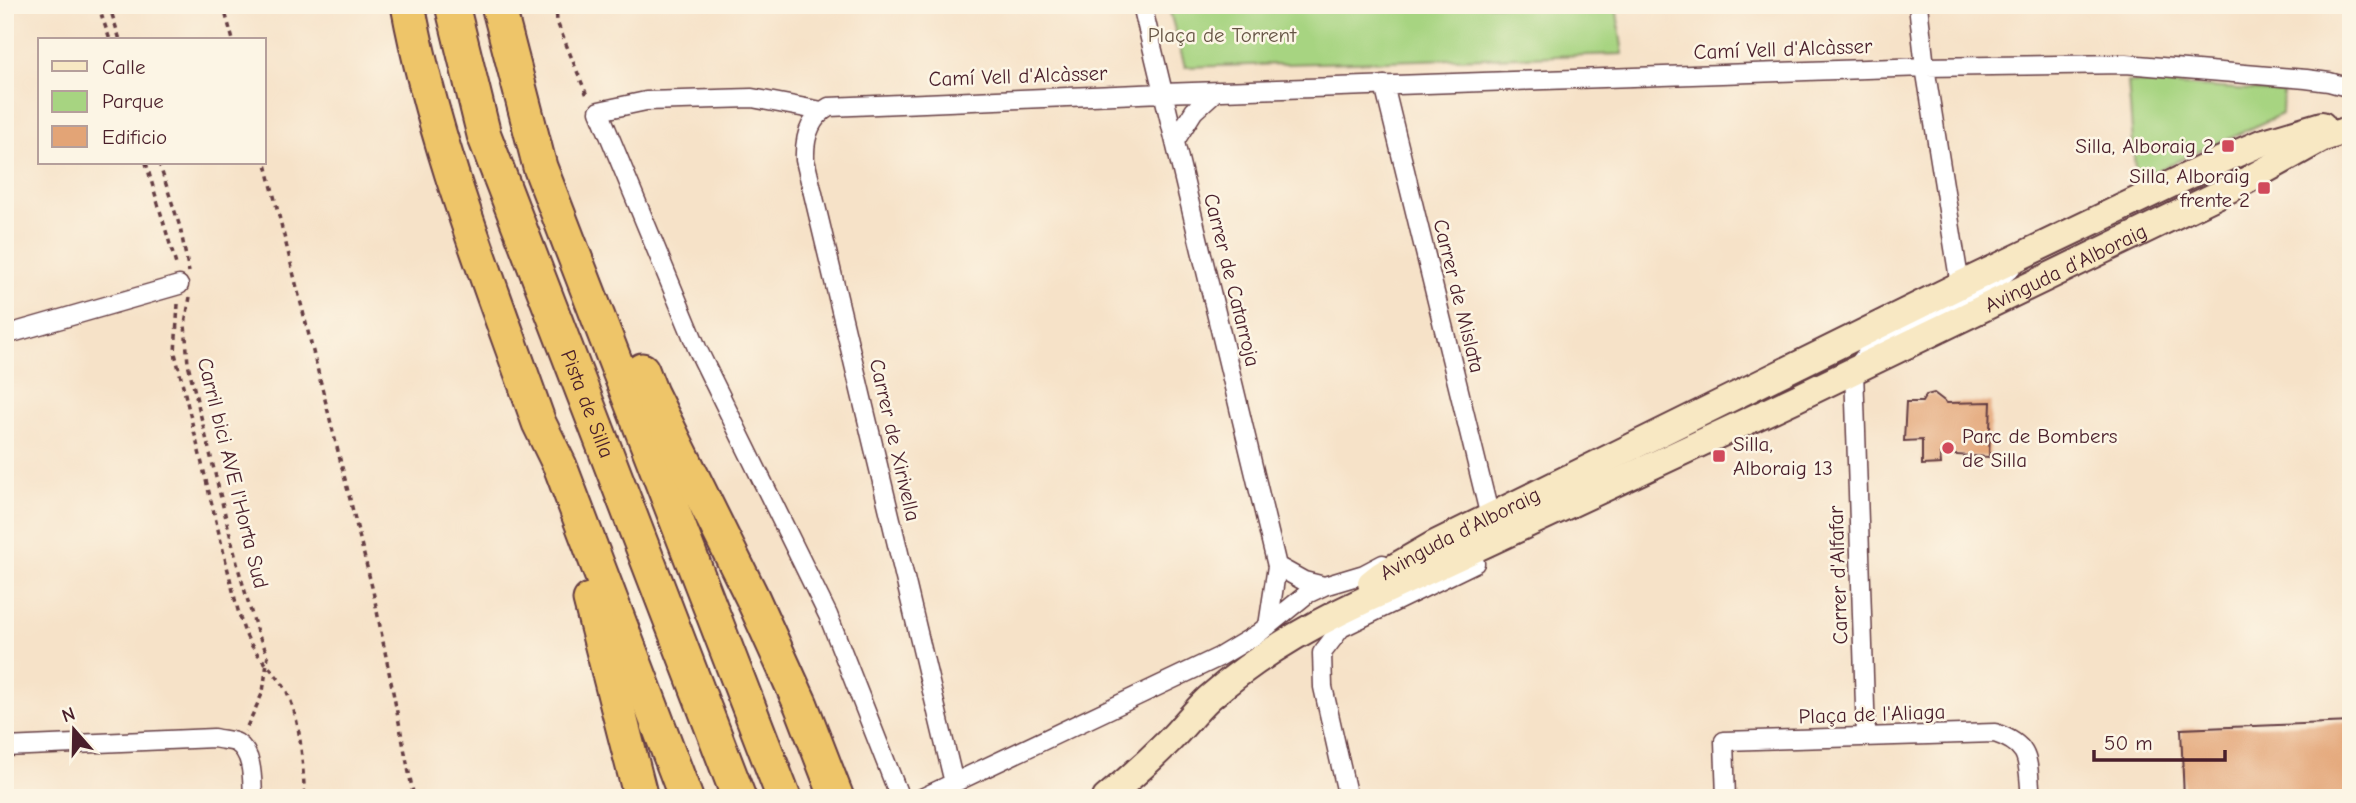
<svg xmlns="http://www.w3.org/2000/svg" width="2356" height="803" font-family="'Comic Neue',sans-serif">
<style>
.green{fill:#a7d481;stroke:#787a56;stroke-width:2}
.building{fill:#e3a476}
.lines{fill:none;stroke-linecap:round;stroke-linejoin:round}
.street-casing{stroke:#643c43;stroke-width:21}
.secondary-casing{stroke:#643c43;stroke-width:30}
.highway-casing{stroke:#643c43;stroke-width:37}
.path{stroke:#643c43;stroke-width:3.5;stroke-dasharray:5 5;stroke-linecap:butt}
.street{stroke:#fff;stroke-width:18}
.secondary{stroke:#f8e8c3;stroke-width:26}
.highway{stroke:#eec569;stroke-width:33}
.poi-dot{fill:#d1495b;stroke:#fcf5e5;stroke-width:2.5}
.labels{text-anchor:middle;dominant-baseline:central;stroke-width:5;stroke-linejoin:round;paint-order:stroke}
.park-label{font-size:21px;fill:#665545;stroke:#fcf5e5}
.street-label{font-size:21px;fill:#4a1f2b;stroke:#fcf5e5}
.poi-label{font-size:21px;fill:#4a1f2b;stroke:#fcf5e5;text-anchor:end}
</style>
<rect width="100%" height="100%" fill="#fcf5e5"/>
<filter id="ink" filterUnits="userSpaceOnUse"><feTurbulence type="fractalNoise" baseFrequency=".0143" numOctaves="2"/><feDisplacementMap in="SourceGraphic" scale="14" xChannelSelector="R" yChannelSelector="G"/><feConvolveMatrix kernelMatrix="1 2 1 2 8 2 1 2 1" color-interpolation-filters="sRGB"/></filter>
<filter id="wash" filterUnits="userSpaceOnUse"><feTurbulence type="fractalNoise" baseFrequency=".00686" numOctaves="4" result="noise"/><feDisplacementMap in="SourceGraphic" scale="28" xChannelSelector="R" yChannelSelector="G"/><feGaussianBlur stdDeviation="1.57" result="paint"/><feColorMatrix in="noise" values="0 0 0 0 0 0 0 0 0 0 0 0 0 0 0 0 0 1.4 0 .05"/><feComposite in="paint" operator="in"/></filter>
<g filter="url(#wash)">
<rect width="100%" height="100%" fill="#f6e2c8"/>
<path class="green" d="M 1168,5 L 1616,5 L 1623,54 L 1185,67 Z
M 2128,82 L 2283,92 L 2282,114 L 2136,180 Z"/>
<g id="blocks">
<path class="building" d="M 1934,393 L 1947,403 L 1991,402 L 1989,457 L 1940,454 L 1941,464 L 1922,465 L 1922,440 L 1904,441 L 1906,402 L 1922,402 L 1926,395 Z
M 2351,722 L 2351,798 L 2184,798 L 2181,729 Z"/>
</g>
</g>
<g filter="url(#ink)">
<use href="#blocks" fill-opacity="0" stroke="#643c43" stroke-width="2"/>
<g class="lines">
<g class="street-casing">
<path id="street" d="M 1142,5 L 1277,566 L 1268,626
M 1918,5 L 1925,67 L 1960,285
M 1384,85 L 1490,517
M 822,111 L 752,98 L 646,101 L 599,111 L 697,348 L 828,615 L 900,798
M 1175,141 L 1194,111 L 1216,91
M 5,335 L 179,285
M 1277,566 L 1304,581 L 1324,586
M 1866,737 L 1854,370 L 1873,346 L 1991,286 L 2011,268
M 5,747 L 214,738 C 221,740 232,740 237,743 C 254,754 252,781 253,798
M 954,783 L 805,160 C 804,138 809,118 829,107 L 1163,93 L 1925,67 L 2126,64 L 2306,79 L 2329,82 L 2351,88
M 922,798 L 1219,657 L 1259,633 L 1307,594 L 1324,586 L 1364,574 L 1383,564
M 1348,798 L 1323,687 L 1322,653 L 1341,628 L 1475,563
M 1726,798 L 1724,741 L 1995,733 C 2033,746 2027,762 2031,798"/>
</g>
<g class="secondary-casing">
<g id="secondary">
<path id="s1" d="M 1371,583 L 1381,575 L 1433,545 L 1960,285 L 2217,162 L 2261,143 L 2322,125"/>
<path id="s2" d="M 1106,798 C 1128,780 1149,761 1169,741 C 1183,727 1195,711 1209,698 C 1264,650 1325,617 1391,588 L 1797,398 L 2242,183 L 2323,138 L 2351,129"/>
</g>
</g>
<g class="highway-casing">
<g id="highway">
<path d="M 408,5 C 435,149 491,286 539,423 L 560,466 L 686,798"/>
<path id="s3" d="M 452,5 L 484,135 L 739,798"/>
<path d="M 498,5 L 540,167 L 784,798"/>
<path d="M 642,370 L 651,393 L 752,597 L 801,705 L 837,798"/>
<path d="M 590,600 L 641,798"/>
</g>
</g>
<path class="path" d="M 98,5 L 110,40
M 109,5 L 120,40
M 223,5 L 233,40
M 556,5 L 557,22 L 588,98
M 264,156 L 373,591 L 414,798
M 146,163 L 177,268
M 159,163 L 180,227 L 189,272
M 190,297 L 185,324 L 188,364 L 239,571 L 257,632 L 268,655 L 263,692 L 245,731
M 178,304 L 175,353 L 235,599 C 240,617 243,634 254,649 C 264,663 279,676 287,692 C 302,724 302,763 305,798"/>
<use href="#street" class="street"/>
<use href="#secondary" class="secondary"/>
<use href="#highway" class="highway"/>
</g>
</g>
<g class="poi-dot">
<rect x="2221" y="139" width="14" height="14" rx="3.5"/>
<rect x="2257" y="181" width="14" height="14" rx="3.5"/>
<circle cx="1948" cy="448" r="7"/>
<rect x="1712" y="449" width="14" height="14" rx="3.5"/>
</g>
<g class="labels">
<g class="park-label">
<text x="1222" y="35">Plaça de Torrent</text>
</g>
<g class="street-label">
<text transform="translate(1783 49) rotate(-2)">Camí Vell d'Alcàsser</text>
<text transform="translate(1018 76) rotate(-2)">Camí Vell d'Alcàsser</text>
<text stroke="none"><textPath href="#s2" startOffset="1104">Avinguda d’Alboraig</textPath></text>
<text transform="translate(1232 280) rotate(76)">Carrer de Catarroja</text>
<text transform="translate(1459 296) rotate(76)">Carrer de Mislata</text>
<text stroke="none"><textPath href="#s3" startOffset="422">Pista de Silla</textPath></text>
<text transform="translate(895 440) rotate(77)">Carrer de Xirivella</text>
<text transform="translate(233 473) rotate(76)">Carril bici AVE l'Horta Sud</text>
<text stroke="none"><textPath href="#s1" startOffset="102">Avinguda d’Alboraig</textPath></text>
<text transform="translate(1838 575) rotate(-92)">Carrer d'Alfafar</text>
<text transform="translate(1872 714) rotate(-2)">Plaça de l'Aliaga</text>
</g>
<g class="poi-label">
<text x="2214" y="146">Silla, Alboraig 2</text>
<text x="2250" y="176">Silla, Alboraig<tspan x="2250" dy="24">frente 2</tspan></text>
<text x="1962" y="436" text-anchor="start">Parc de Bombers<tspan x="1962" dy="24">de Silla</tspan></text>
<text x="1733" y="444" text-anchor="start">Silla,<tspan x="1733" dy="24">Alboraig 13</tspan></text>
</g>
</g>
<rect width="2356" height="803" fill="none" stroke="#fcf5e5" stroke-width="28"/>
<rect x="38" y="38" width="228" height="126" fill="#fcf5e5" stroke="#b59f9b" stroke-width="2"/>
<rect x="52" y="61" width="35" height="10" fill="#f8e8c3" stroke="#b59f9b" stroke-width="2"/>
<text x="102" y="74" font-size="21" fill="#4a1f2b">Calle</text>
<rect x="52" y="91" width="35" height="21" fill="#a7d481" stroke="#b59f9b" stroke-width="2"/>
<text x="102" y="108" font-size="21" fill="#4a1f2b">Parque</text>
<rect x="52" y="126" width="35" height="21" fill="#e3a476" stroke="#b59f9b" stroke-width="2"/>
<text x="102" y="144" font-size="21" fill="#4a1f2b">Edificio</text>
<g transform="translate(74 730) rotate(340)" stroke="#fcf5e5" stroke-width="5" paint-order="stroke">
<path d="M0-5L12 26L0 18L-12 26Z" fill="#4a1f2b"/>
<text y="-10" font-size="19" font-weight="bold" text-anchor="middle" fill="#4a1f2b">N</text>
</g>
<path d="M2094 750v10h131v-10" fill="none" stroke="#4a1f2b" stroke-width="3.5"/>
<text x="2104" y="750" font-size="21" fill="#4a1f2b" stroke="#fcf5e5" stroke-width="5" paint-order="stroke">50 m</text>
</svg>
